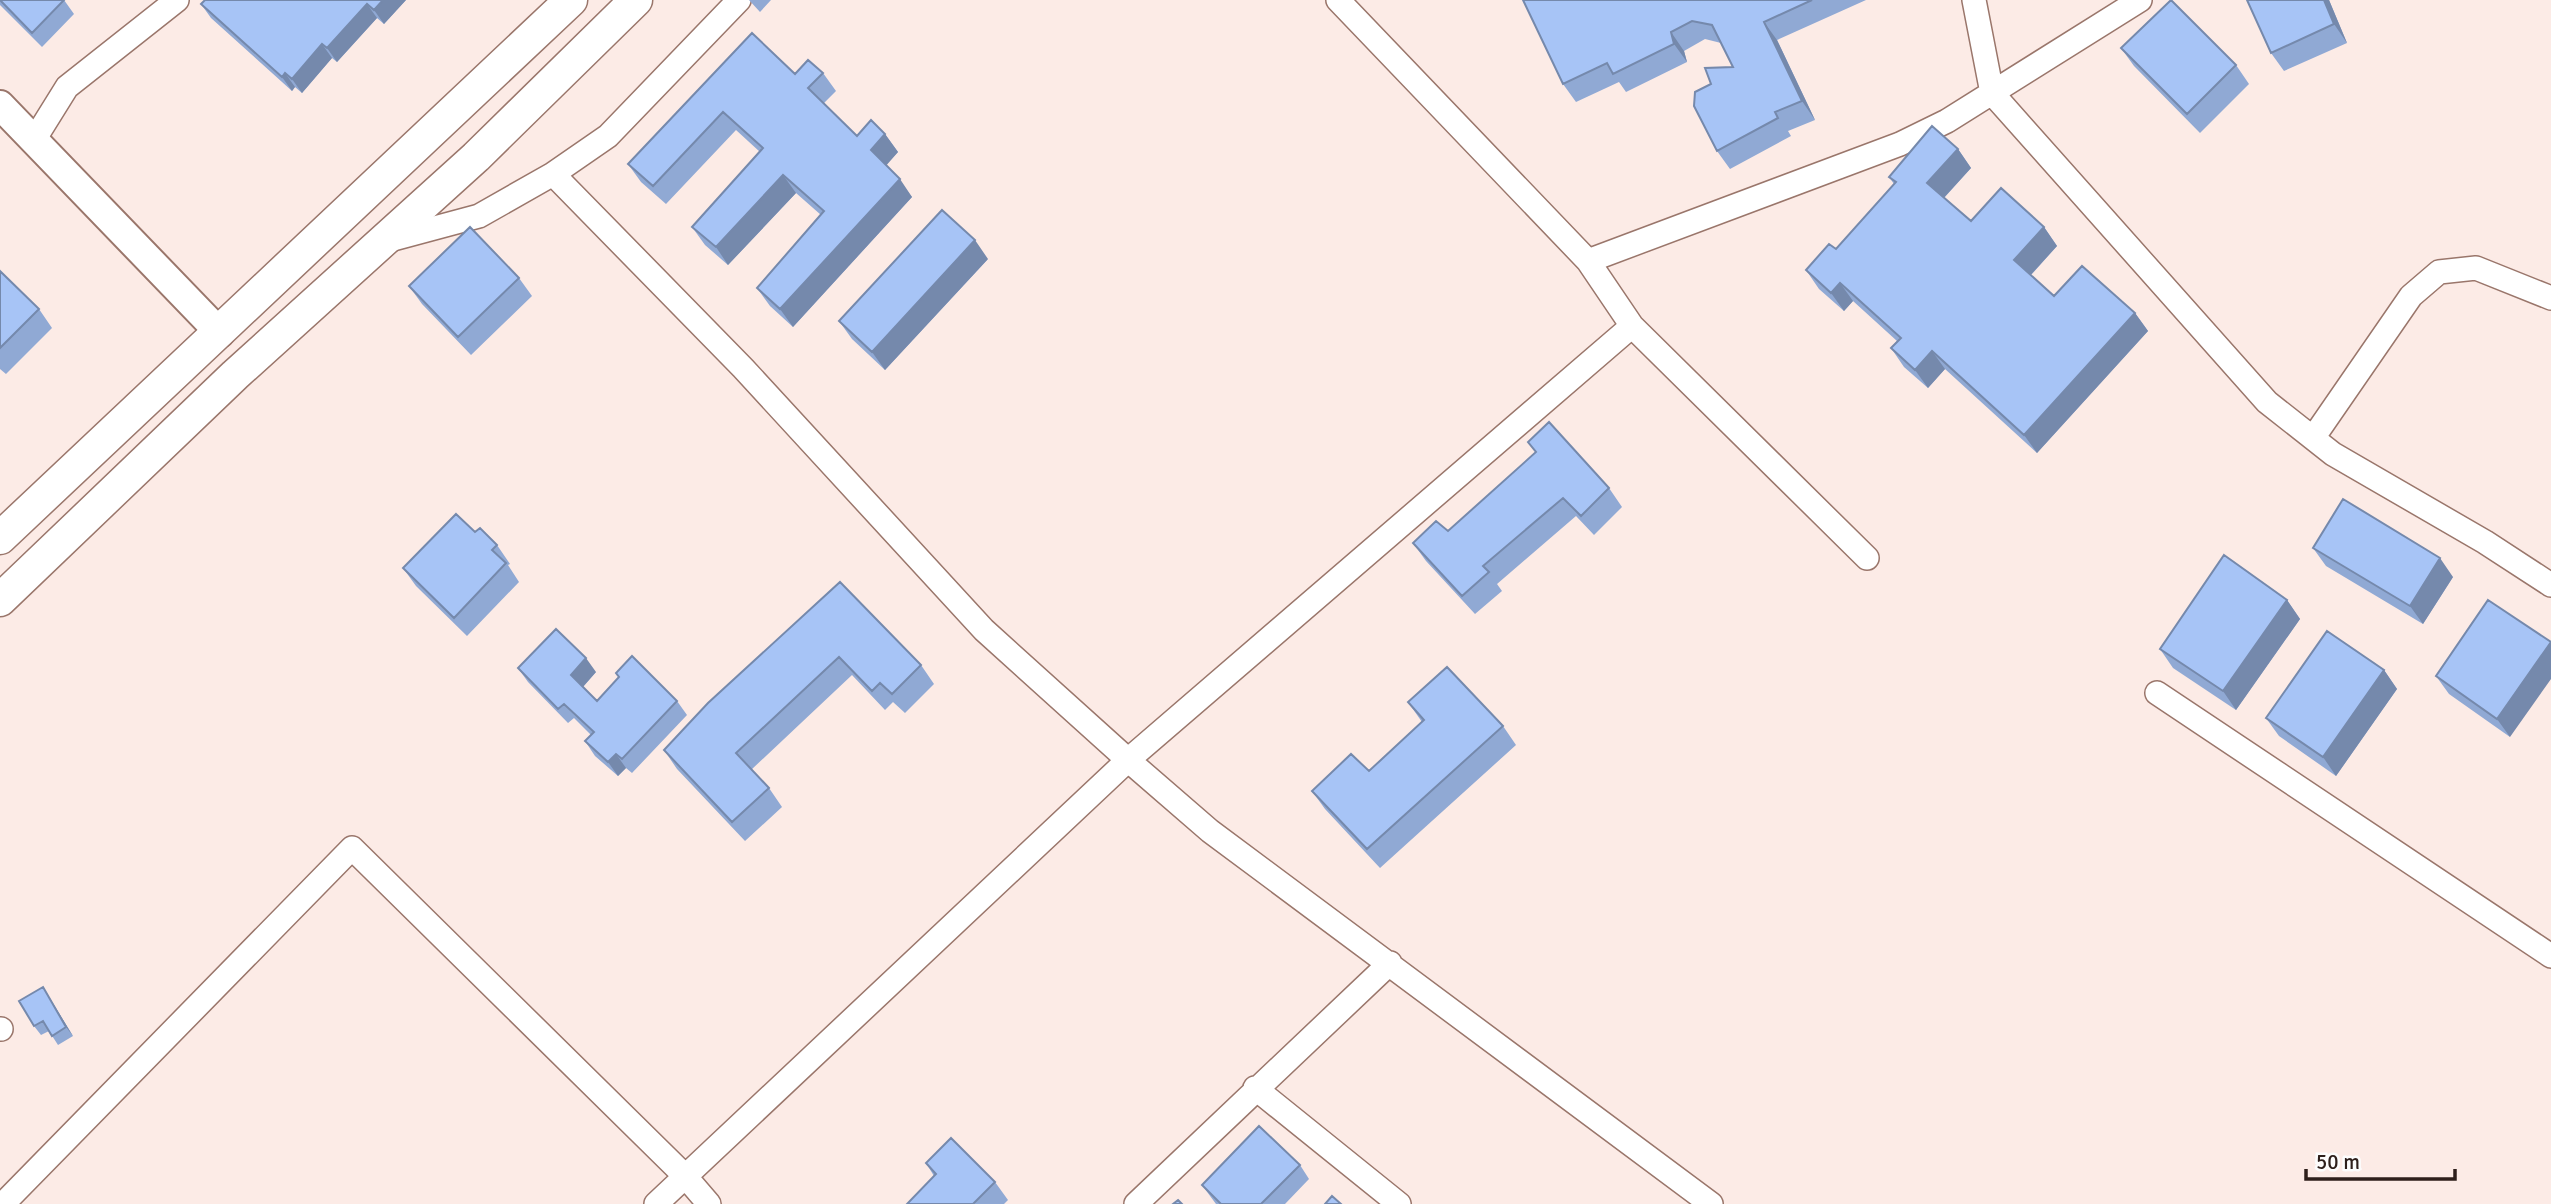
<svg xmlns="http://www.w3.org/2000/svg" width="2551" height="1204" font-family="Signika,sans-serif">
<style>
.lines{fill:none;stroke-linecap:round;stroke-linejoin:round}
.minor-casing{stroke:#9a766b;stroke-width:26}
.tertiary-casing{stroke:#9a766b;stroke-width:32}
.secondary-casing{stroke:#9a766b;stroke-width:35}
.minor{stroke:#fff;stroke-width:23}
.tertiary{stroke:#fff;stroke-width:28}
.secondary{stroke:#fff;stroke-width:32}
.wall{fill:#90a9d4}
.shaded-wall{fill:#7589ac}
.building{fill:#a7c4f6;stroke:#7589ac;stroke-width:2}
</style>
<rect width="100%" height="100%" fill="#fcebe6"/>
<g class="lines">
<g class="minor-casing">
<path id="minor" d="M 1338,0 L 1588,261 L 1632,326 L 1867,558
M 1974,0 L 1992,93 L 2267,402 L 2333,454 L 2485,542 L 2551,585
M 34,140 L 67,87 L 177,0
M 553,174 L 743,368 L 984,630 L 1128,760 L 1210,831 L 1711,1204
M 386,241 L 479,216 L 553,174 L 608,136 L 739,0
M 1588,261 L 1900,144 L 1947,121 L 2140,0
M 2313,438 L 2411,296 L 2439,272 L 2476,268 L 2551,298
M 2157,693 L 2551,956
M 0,1029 L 1,1029
M 1255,1088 L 1399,1204
M 3,1204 L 352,848 L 685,1176 L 709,1204
M 656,1204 L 1128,760 L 1632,326
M 1136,1204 L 1390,963"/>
</g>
<g class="tertiary-casing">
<path id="tertiary" d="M 0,105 L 220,333"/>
</g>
<g class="secondary-casing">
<path id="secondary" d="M 0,538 L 571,0
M 0,600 L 235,375 L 476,157 L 636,0"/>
</g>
<use href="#minor" class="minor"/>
<use href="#tertiary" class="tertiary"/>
<use href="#secondary" class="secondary"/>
</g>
<path class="wall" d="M 0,0 L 64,0 L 74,14 L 42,47 L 0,5 Z
M 205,0 L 406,0 L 384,24 L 377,18 L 337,62 L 332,58 L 302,93 L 295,87 L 292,91 L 211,18 L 201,4 Z
M 749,0 L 771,0 L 760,12 Z
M 1523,0 L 1866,0 L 1777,40 L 1815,120 L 1788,131 L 1791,136 L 1730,169 L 1717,151 L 1711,84 L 1733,67 L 1721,43 L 1705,39 L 1684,51 L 1687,62 L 1626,92 L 1619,82 L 1576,102 L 1563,84 Z
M 2247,0 L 2329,0 L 2347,43 L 2284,71 L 2271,53 Z
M 2121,48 L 2236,65 L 2249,84 L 2200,133 L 2134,66 Z
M 823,73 L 836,91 L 824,103 L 857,136 L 885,134 L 898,152 L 886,165 L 912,197 L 793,327 L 770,306 L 757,288 L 821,215 L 796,193 L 728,265 L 705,245 L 692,227 L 760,152 L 736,130 L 666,204 L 641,182 L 628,164 L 795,74 Z
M 1958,149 L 1971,168 L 1944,198 L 1971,221 L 2044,227 L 2057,246 L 2031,275 L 2054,296 L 2135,313 L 2148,331 L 2037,453 L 1945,369 L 1928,388 L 1904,367 L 1891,348 L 1897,341 L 1853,301 L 1844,311 L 1819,289 L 1806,270 L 1836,249 L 1894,184 L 1889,177 Z
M 988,259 L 885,370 L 852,339 L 839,321 Z
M 0,271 L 39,309 L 52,328 L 6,374 L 0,369 Z
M 519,278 L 532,296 L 471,355 L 422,304 L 409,286 Z
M 1528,442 L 1609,488 L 1622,507 L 1594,535 L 1576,516 L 1497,584 L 1502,591 L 1475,614 L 1426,561 L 1413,543 L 1448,531 L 1536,453 Z
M 475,532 L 497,545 L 510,564 L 508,565 L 519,582 L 467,636 L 416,586 L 403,568 Z
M 2313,548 L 2453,577 L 2423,624 L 2326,566 Z
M 840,582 L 921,665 L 934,684 L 905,713 L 893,702 L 885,710 L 852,675 L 751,770 L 769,788 L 782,807 L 745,841 L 677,769 L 664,750 Z
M 2287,600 L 2300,619 L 2236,710 L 2173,668 L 2160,649 Z
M 2488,600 L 2510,737 L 2449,694 L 2436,676 Z
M 518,668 L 596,672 L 583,687 L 597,701 L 677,701 L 687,715 L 632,773 L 626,768 L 618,776 L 595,756 L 585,741 L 591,735 L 574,718 L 568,723 L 528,682 Z
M 2384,670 L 2397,689 L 2336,776 L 2279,736 L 2266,718 Z
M 1408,702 L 1503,726 L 1516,745 L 1380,868 L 1325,809 L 1312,791 L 1369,771 L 1422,722 Z
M 43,987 L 73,1036 L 58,1045 L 49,1031 L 41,1035 L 34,1026 Z
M 926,1163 L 995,1182 L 1008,1200 L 1004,1204 L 907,1204 L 934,1176 Z
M 1300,1165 L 1309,1179 L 1285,1204 L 1216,1204 L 1202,1185 Z"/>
<path class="shaded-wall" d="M 383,0 L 406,0 L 384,24 L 374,10 Z
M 2324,0 L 2329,0 L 2347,43 L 2334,24 Z
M 367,4 L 377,18 L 337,62 L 327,48 Z
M 1764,22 L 1777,40 L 1815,120 L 1802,101 Z
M 1671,32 L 1684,51 L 1687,62 L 1674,44 Z
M 322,44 L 332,58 L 302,93 L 292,79 Z
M 285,73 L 295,87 L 292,91 L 282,77 Z
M 885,134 L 898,152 L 884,168 L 871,150 Z
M 1958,149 L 1971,168 L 1940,202 L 1927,183 Z
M 783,175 L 796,193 L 728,265 L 716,247 Z
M 900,179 L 912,197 L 793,327 L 780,309 Z
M 2044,227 L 2057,246 L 2027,279 L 2014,260 Z
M 975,240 L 988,259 L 885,370 L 872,352 Z
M 1840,283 L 1853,301 L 1844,311 L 1831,293 Z
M 2135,313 L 2148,331 L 2037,453 L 2024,435 Z
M 1932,351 L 1945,369 L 1928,388 L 1915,370 Z
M 2440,558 L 2453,577 L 2423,624 L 2410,606 Z
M 2287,600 L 2300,619 L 2236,710 L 2223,691 Z
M 2551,642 L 2551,679 L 2510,737 L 2497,719 Z
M 586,658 L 596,672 L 581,689 L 571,675 Z
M 2384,670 L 2397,689 L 2336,776 L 2323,757 Z
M 616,754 L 626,768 L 618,776 L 608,762 Z
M 43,987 L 49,997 L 73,1036 L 66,1027 Z"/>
<path class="building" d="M 0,0 L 64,0 L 32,33 Z
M 205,0 L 383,0 L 374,10 L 367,4 L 327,48 L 322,44 L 292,79 L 285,73 L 282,77 L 201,4 Z
M 1523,0 L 1812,0 L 1764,22 L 1802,101 L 1775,112 L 1778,118 L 1717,151 L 1694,106 L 1695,92 L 1711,84 L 1705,68 L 1733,67 L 1712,25 L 1692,21 L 1671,32 L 1674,44 L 1613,74 L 1607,63 L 1563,84 Z
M 2171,0 L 2236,65 L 2187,114 L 2121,48 Z
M 2247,0 L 2324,0 L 2334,24 L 2271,53 Z
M 752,33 L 795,74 L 808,60 L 823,73 L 808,88 L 857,136 L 871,120 L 885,134 L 871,150 L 900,179 L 780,309 L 757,288 L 824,211 L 783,175 L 716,247 L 692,227 L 763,148 L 723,112 L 653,186 L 628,164 Z
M 1932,126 L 1958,149 L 1927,183 L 1971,221 L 2001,188 L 2044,227 L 2014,260 L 2054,296 L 2082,266 L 2135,313 L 2024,435 L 1932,351 L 1915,370 L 1891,348 L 1901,338 L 1840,283 L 1831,293 L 1806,270 L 1829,244 L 1836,249 L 1896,182 L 1889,177 Z
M 942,210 L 975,240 L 872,352 L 839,321 Z
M 470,227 L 519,278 L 458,337 L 409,286 Z
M 0,271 L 39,309 L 0,348 Z
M 1549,422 L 1609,488 L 1581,516 L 1563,498 L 1483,566 L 1489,572 L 1462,596 L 1413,543 L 1436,521 L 1448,531 L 1536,452 L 1528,442 Z
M 2343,499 L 2440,558 L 2410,606 L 2313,548 Z
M 456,514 L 475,532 L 480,528 L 497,545 L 492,550 L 506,563 L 454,618 L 403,568 Z
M 2224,555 L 2287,600 L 2223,691 L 2160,649 Z
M 840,582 L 921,665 L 892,694 L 880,683 L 872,691 L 839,657 L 736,753 L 769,788 L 732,822 L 664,750 L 708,703 Z
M 2488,600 L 2551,642 L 2497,719 L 2436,676 Z
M 556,629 L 586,658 L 571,675 L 597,701 L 619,677 L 616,673 L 632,656 L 677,701 L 622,759 L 616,754 L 608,762 L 585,741 L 594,732 L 564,704 L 558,709 L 518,668 Z
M 2327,631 L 2384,670 L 2323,757 L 2266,718 Z
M 1447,667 L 1503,726 L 1367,849 L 1312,791 L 1351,754 L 1369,771 L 1424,720 L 1408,702 Z
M 43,987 L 66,1027 L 52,1036 L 43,1021 L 34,1026 L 19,1001 Z
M 1259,1126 L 1300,1165 L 1261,1204 L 1221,1204 L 1202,1185 Z
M 951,1138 L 995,1182 L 973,1204 L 907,1204 L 936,1174 L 926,1163 Z
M 1332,1196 L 1341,1204 L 1325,1204 Z
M 1178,1200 L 1182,1204 L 1173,1204 Z"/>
<path d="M2306 1169v10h149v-10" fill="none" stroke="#2e1f1b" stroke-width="3.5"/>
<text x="2316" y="1169" font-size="21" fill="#2e1f1b" stroke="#fcfcfc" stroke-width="5" paint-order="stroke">50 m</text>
</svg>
